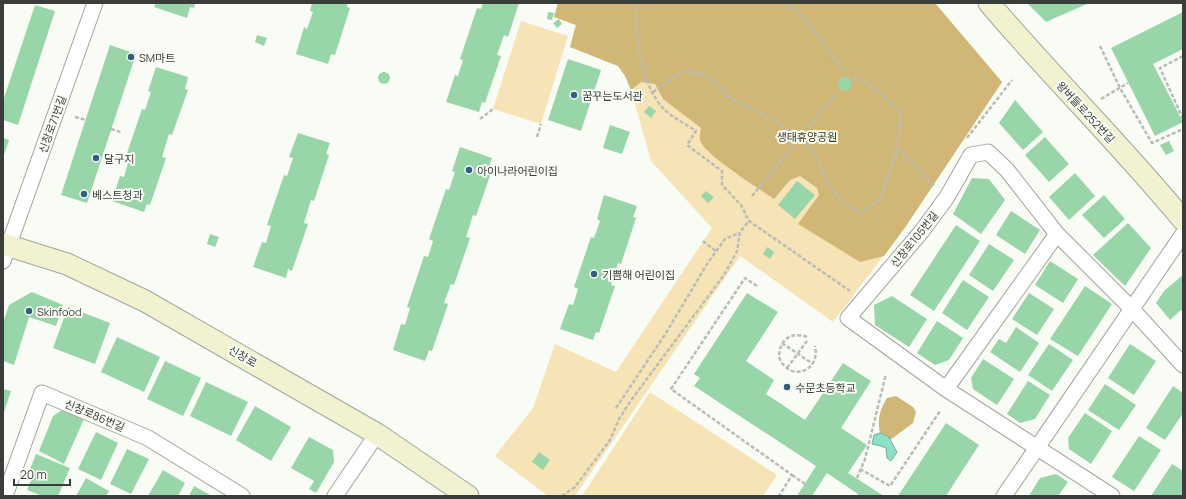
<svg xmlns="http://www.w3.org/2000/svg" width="1186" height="499" font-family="Manrope,'Noto Sans KR',sans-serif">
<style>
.green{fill:#f6e4b7}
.forest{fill:#d1b775}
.water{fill:#8ce0c7;stroke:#74af9d}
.building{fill:#98d5a8}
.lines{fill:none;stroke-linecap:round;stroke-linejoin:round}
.street-casing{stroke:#a1a59e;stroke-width:17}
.secondary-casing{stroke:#a1a59e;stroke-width:23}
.path{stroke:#babdb7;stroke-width:2.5;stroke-dasharray:4 2;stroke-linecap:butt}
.street{stroke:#fff;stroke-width:15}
.secondary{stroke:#f2f2d0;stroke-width:21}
.poi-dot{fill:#2f617f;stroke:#f8fcf4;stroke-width:1.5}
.labels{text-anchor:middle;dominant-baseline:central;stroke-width:4;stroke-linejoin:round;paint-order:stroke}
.poi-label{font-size:11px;fill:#3b3d3a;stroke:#f8fcf4;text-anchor:start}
.street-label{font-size:11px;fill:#3b3d3a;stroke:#f8fcf4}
.park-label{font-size:11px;fill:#403417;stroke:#f8fcf4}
</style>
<rect width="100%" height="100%" fill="#f8fcf4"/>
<path class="green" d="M 558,3 L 935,3 L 1002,82 L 906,226 L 833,322 L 740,256 L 575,496 L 548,496 L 495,456 L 533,408 L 555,344 L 616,372 L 712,228 L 651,161 L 631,90 L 625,76 L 618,66 L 570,47 L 576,25 L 554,17 Z
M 521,21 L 568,36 L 541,124 L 493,109 Z
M 650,392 L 777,475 L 763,496 L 582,496 Z"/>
<path class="forest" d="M 558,3 L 935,3 L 1002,82 L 906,226 L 884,256 L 860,262 L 798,224 L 819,195 L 817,188 L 800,176 L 790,180 L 774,199 C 760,189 703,154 700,140 C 699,137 701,131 701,128 L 663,99 L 655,84 L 641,82 L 631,90 L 625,76 L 618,66 L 570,47 L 576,25 L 554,17 Z
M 896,396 L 913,407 L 916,412 L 913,423 L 890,440 L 884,434 L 880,433 C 877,418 880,410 887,398 Z"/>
<path class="water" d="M 880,433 L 888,436 L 897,452 L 891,461 L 887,458 L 886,448 L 881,446 L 872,444 L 874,435 Z"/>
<path class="building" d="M 156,3 L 195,3 L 194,8 L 190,7 L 187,18 L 154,7 Z
M 312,3 L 348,3 L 347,7 L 350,8 L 335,55 L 331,54 L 328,64 L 296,54 L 304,27 L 307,29 L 313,12 L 310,11 Z
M 483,3 L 519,3 L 508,37 L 504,35 L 497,55 L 501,56 L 485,103 L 482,102 L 479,112 L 446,102 L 455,75 L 458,76 L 463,60 L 460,59 L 477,8 L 481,9 Z
M 1027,3 L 1089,3 L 1046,22 Z
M 35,5 L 55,11 L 18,125 L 3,120 L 3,101 Z
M 548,12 L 554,13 L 552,20 L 547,19 Z
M 1183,12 L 1183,49 L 1153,64 L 1183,122 L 1155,136 L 1111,48 Z
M 559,19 L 562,24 L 557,28 L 553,23 Z
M 257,35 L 267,38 L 264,46 L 255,42 Z
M 110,45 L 136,54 L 87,203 L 61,195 Z
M 568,59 L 601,70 L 581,131 L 548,120 Z
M 156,67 L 188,77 L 185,89 L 188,90 L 172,135 L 169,134 L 162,157 L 166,158 L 150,205 L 147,204 L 144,212 L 112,201 L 120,176 L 124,177 L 129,160 L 125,159 L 142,109 L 145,110 L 151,92 L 148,91 Z
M378 78a6 6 0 1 1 12 0a6 6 0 1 1-12 0Z
M838 84a7 7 0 1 1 14 0a7 7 0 1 1-14 0Z
M 1015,100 L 1043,132 L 1023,150 L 999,123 Z
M 649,106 L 656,111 L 651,118 L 644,112 Z
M 610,125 L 630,132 L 622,154 L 603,148 Z
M 298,133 L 330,143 L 326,154 L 329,155 L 314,201 L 311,200 L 304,223 L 308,224 L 292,271 L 288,269 L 286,278 L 253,267 L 262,242 L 266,243 L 271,226 L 267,225 L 284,175 L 287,176 L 293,158 L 289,157 Z
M 1045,137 L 1069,164 L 1049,182 L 1025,155 Z
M 3,138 L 9,140 L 3,158 Z
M 1169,141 L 1174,151 L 1166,155 L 1160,145 Z
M 460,147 L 492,158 L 488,169 L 492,170 L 476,216 L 473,215 L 466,237 L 470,238 L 454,285 L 451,284 L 444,303 L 448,304 L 432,351 L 429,350 L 425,361 L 393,350 L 401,324 L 405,325 L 410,308 L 407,307 L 424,256 L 428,257 L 433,241 L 429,239 L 446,189 L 449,190 L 455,172 L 452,171 Z
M 1075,173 L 1095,196 L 1069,220 L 1049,197 Z
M 972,178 L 989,179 L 1005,200 L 981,234 L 953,214 Z
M 797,181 L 815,195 L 795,219 L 778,205 Z
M 706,191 L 714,197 L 708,203 L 701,196 Z
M 604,195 L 637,206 L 633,217 L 636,218 L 621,264 L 618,263 L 611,285 L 615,286 L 599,333 L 596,332 L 593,340 L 560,329 L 569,304 L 573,305 L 578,289 L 574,287 L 591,237 L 594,238 L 600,221 L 597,219 Z
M 1104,195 L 1125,219 L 1104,238 L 1082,215 Z
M 1011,211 L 1040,230 L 1025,254 L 996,235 Z
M 1128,223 L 1151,248 L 1125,286 L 1093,255 Z
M 956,225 L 980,241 L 934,311 L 910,295 Z
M 210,234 L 219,237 L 215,247 L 207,244 Z
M 989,244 L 1014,260 L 993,291 L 969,275 Z
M 767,247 L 774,252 L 770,259 L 763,254 Z
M 1050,261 L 1078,279 L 1063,303 L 1035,285 Z
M 1183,275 L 1183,312 L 1181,310 L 1170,320 L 1156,303 L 1164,291 Z
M 963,280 L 989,297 L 967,330 L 942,313 Z
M 1085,286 L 1112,304 L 1078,356 L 1050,339 Z
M 32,292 L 63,305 L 56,326 L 29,317 L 14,365 L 3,361 L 3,323 L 9,305 Z
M 747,293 L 778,312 L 746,361 L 774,380 L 766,394 L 805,420 L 843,363 L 871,381 L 841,428 L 867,445 L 848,473 L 884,496 L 856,496 L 858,494 L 827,473 L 812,496 L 797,496 L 816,466 L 694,386 L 700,378 L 694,374 Z
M 1029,293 L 1054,309 L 1037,335 L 1012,319 Z
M 892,296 L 927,319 L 909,347 L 875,325 L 874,305 Z
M 68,307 L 110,323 L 95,364 L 53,348 Z
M 937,321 L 963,338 L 949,360 L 935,365 L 917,353 Z
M 1016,327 L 1039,343 L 1020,372 L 990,352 L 999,339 L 1006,343 Z
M 117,337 L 160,357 L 144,392 L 101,372 Z
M 1049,344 L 1073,360 L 1052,391 L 1028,375 Z
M 1130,344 L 1156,361 L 1134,395 L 1108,378 Z
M 983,359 L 1014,379 L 997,405 L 973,389 L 971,378 Z
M 165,361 L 201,378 L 183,416 L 147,399 Z
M 1028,381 L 1050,395 L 1035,419 L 1020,423 L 1007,414 Z
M 206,382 L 248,402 L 231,436 L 190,416 Z
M 1105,384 L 1136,405 L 1119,430 L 1088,410 Z
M 1173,386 L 1183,393 L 1183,413 L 1165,440 L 1146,428 Z
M 3,389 L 11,391 L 3,415 Z
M 255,406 L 291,427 L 271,461 L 236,440 Z
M 62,410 L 84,419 L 64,464 L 39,451 L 53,416 Z
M 1085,413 L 1112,431 L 1091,464 L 1069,449 L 1068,438 Z
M 946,423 L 979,445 L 946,496 L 898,496 Z
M 96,432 L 118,443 L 101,480 L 78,469 Z
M 1139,436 L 1161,450 L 1134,491 L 1112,477 Z
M 309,437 L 333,450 L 334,462 L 316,493 L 309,489 L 314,481 L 291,468 Z
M 127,449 L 149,459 L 131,494 L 110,484 Z
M 539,452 L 550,460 L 543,470 L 532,462 Z
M 36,454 L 70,468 L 58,496 L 42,496 L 27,490 L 35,471 L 30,469 Z
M 1172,464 L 1183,471 L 1183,496 L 1151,496 Z
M 163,470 L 185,483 L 178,496 L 148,496 Z
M 1056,474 L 1068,482 L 1058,496 L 1029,496 L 1040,478 Z
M 86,478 L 109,491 L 106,496 L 76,496 Z
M 194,486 L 212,496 L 189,496 Z"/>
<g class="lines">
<g class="street-casing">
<path id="street" d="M 3,261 L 95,3
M 946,389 L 1057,234
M 5,496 L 42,393 L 148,438 L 242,496
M 335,496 L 377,434
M 1004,496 L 1183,234
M 1112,496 L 946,389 L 848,318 L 922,231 L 947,197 L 971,155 L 988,152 L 1007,170 L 1057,234 L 1131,308 L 1183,365"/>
</g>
<g class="secondary-casing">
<path id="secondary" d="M 989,3 C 1052,77 1121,145 1183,220
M 3,244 L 67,264 L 145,301 L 377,434 L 468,496"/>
</g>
<path class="path" d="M 636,3 C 637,39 638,76 661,106 C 669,116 686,124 696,131 L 687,145 L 722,171 L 722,185 L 741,205 L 749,221 L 850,291
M 785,3 L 802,16 L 845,72
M 1100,46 L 1120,88 L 1152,143 L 1183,129
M 1183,56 L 1160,68 L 1183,119
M 653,92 L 683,71 L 706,75 L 735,101 L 773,120 L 794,134
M 1101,99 L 1128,83
M 75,117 L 86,120
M 480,119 L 493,109
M 808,127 L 837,92
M 111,129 L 121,132
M 537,137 L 541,124
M 967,138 L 1012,80
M 804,142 L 817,158 L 828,184 L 843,203 L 860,213 L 881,199 L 898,148 L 901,111 L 869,84 L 854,77
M 898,148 L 935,187
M 752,196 L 794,145
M 703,241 L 716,251
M 757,286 L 745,278 L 671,389 L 792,475 L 779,496
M 807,337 C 791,331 779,340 779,357 C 788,382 821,373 815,346
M 782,343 L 813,364
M 787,368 L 807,341
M 616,408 L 666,333 L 707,264 L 725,239 L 739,233
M 860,469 L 890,486 L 940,411
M 792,475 L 805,484
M 857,478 L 865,459 L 886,374
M 562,496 L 575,487 L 610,440 L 619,419 L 632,399 L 724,275 L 737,251 L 740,232 L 749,221"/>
<use href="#street" class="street"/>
<use href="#secondary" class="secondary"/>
</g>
<g class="poi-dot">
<circle cx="131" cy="57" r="4"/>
<circle cx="574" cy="95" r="4"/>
<circle cx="96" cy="158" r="4"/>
<circle cx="469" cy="170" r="4"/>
<circle cx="84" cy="194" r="4"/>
<circle cx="594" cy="274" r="4"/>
<circle cx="29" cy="311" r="4"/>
<circle cx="787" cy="387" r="4"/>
</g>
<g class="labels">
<g class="poi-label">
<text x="139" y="57">SM마트</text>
<text x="582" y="95">꿈꾸는도서관</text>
<text x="104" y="158">달구지</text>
<text x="477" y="170">아이나라어린이집</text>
<text x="92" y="194">베스트청과</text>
<text x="602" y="274">기쁨해 어린이집</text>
<text x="37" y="311">Skinfood</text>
<text x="795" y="387">수문초등학교</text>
</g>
<g class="street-label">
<text transform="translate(1086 112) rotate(47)">왕버들로252번길</text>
<text transform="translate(52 124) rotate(-70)">신창로71번길</text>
<text transform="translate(914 239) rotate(-51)">신창로105번길</text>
<text transform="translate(243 356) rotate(30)">신창로</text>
<text transform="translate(95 415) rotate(23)">신창로86번길</text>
</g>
<g class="park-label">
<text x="807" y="136">생태휴양공원</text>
</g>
</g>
<rect width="1186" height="499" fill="none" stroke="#3b3d3a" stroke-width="8"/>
<path d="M14 479v6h56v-6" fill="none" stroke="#3b3d3a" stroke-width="2"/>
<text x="20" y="479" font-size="12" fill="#3b3d3a" stroke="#f8fcf4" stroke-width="3" paint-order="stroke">20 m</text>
</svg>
